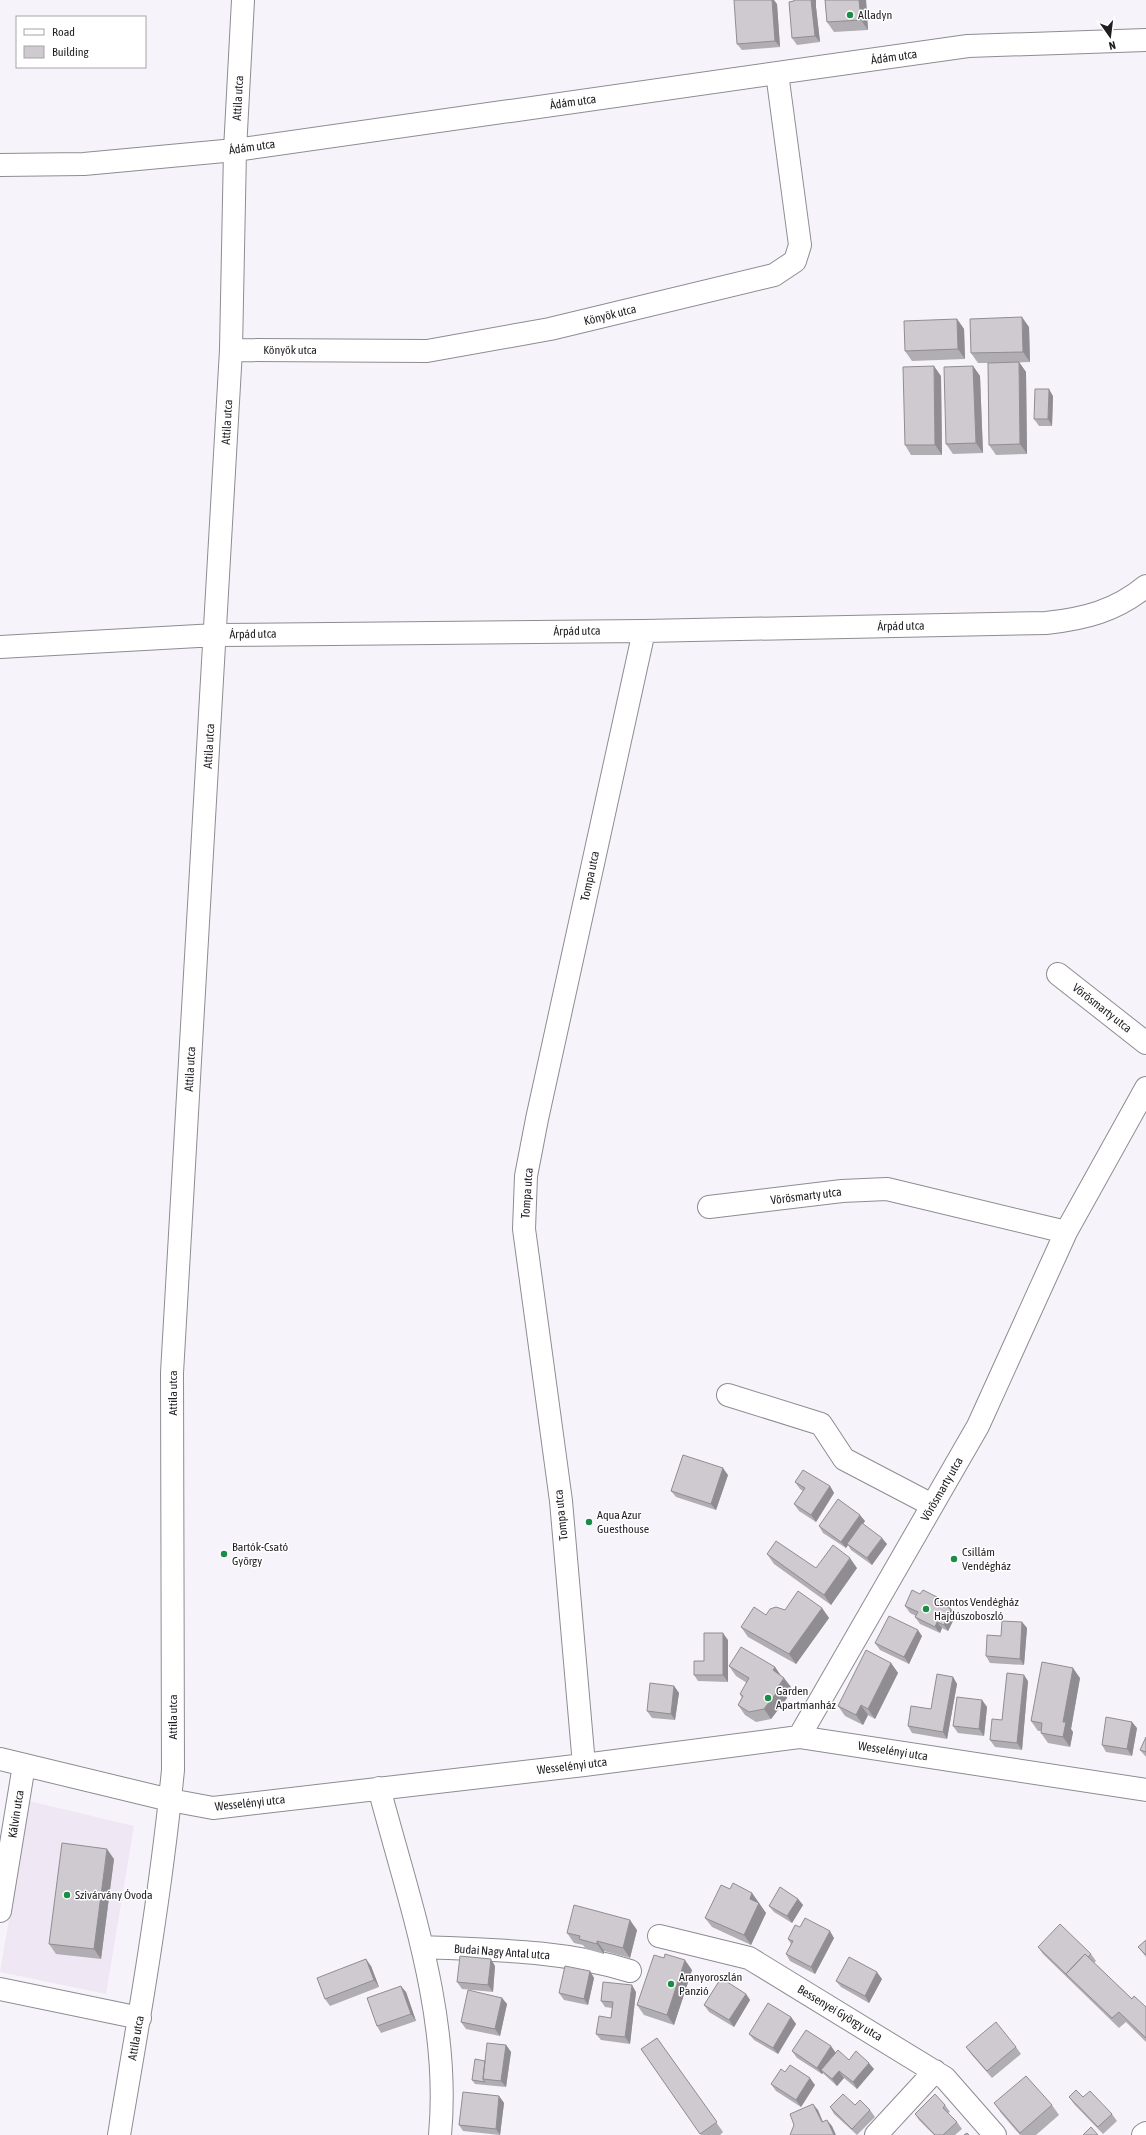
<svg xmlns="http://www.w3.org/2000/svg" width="1146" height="2135" font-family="'Asap Condensed',sans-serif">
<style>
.built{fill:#f0e7f5}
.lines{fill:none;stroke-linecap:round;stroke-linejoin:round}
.minor-casing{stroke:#8f8b92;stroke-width:24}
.minor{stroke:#fff;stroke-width:22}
.wall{fill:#b1aeb3}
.shaded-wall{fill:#908d92}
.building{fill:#cecad0;stroke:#908d92}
.poi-dot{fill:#1b8d46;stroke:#fff;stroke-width:1.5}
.labels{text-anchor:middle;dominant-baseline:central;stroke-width:3;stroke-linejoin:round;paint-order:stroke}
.poi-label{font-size:12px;fill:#201e21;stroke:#fff;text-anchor:start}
.street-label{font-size:12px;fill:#201e21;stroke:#fff}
</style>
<rect width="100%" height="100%" fill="#f7f3fa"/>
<path class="built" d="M 29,1801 L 134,1826 L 106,1994 L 0,1972 Z"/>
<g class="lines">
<g class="minor-casing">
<path id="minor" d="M 0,165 L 84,164 L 235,150 L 968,46 L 1146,40
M 231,350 L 427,351 L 550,329 L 774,275 L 795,261 L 800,245 L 777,73
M 0,647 L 216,635 L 644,631 L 1046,623 C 1084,619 1116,611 1146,586
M 1058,974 L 1146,1043
M 709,1207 L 842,1191 L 887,1189 L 1066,1232
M 728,1395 L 821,1424 L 844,1459 L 932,1505
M 799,1737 L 978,1426 L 1066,1232 L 1146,1088
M 0,1759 L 170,1800 L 213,1808 L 584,1765 L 799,1737 L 1146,1790
M 584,1765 L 561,1501 L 524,1229 L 526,1176 L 537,1119 L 644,631
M 379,1788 C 409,1901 451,2017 440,2135
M 0,1911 L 24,1765
M 659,1936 L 749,1958 L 945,2078 L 995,2135
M 422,1947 C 491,1950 563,1950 630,1971
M 0,1989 L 140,2018
M 119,2135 C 140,2014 161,1892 173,1770 L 172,1373 L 231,350 L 235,150 L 243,0
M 876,2135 L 935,2071
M 1143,2135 L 1146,2133"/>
</g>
<use href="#minor" class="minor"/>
</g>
<path class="wall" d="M 794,0 L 816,0 L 816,7 L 820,42 L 797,45 L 792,38 Z
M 825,0 L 866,0 L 868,30 L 834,32 L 827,22 Z
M 777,4 L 780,47 L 742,50 L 737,44 Z
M 957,319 L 964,329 L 965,359 L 912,361 L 905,351 Z
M 1029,327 L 1030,362 L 998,363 L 1019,362 L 1026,372 L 1027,454 L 996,455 L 989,445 L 988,363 L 978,363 L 971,353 Z
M 973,366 L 980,376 L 983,453 L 953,454 L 946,444 Z
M 941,376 L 942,455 L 911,455 L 905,445 Z
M 1053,396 L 1052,426 L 1039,426 L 1034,419 Z
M 728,1475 L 716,1510 L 676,1497 L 671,1491 Z
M 795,1482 L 830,1486 L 834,1493 L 816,1522 L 799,1511 L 794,1504 L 803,1491 L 800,1489 Z
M 865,1521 L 863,1524 L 887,1544 L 872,1565 L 851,1550 L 848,1545 L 846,1548 L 823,1533 L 819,1526 Z
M 767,1554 L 816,1568 L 857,1568 L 831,1605 L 774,1564 Z
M 920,1594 L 950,1607 L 950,1608 L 956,1615 L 948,1631 L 942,1628 L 940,1633 L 920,1624 L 915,1617 L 916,1616 L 910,1613 L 905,1606 Z
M 822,1608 L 829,1618 L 796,1664 L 748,1637 L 741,1627 L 766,1615 L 785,1610 Z
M 1022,1622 L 1027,1628 L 1024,1665 L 990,1663 L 986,1656 L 1001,1636 Z
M 922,1636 L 909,1664 L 880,1650 L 875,1643 Z
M 728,1640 L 728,1682 L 698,1681 L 694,1675 Z
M 891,1663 L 898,1673 L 875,1719 L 868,1715 L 863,1725 L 845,1716 L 838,1706 Z
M 729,1666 L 775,1667 L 780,1675 L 791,1687 L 786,1696 L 787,1698 L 771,1719 L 756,1722 L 745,1715 L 738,1705 L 742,1698 L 740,1694 L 747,1683 L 736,1676 Z
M 953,1677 L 957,1684 L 947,1739 L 912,1733 L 908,1726 L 931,1709 Z
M 1080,1678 L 1071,1729 L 1073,1732 L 1070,1747 L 1048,1743 L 1041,1733 L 1041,1731 L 1038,1731 L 1031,1721 Z
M 1028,1681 L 1022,1750 L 995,1747 L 990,1740 L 1002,1720 Z
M 674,1686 L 679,1693 L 675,1720 L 652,1718 L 647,1711 Z
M 982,1700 L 987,1707 L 984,1736 L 958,1733 L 953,1726 Z
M 1137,1728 L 1132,1756 L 1106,1752 L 1102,1745 Z
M 1146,1737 L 1146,1757 L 1140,1750 Z
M 114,1859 L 101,1959 L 56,1954 L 49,1944 Z
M 730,1889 L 752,1893 L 766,1913 L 751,1945 L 712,1927 L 705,1918 Z
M 798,1899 L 803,1905 L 792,1923 L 774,1912 L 769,1906 Z
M 800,1927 L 834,1938 L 815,1974 L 790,1961 L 786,1954 L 791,1944 L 788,1939 Z
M 637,1930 L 630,1958 L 604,1951 L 604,1954 L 586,1949 L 583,1945 L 574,1943 L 567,1933 Z
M 1146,1940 L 1146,1957 L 1138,1947 Z
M 1038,1947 L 1091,1954 L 1096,1961 L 1094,1963 L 1132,1999 L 1146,2007 L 1146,2042 L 1126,2022 L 1119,2028 L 1043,1954 Z
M 664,1958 L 692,1970 L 674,2025 L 644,2015 L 637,2005 Z
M 371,1966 L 379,1987 L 330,2006 L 325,1999 Z
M 495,1966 L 493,1992 L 462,1989 L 457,1982 Z
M 590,1971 L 594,1978 L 588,2005 L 564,2000 L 559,1993 Z
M 882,1979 L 869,2003 L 841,1987 L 836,1981 Z
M 406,1992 L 416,2021 L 381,2033 L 377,2026 Z
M 636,1992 L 630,2044 L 601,2040 L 596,2034 L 611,2018 L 612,2008 L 605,2007 L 601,2001 Z
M 746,1994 L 750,2000 L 734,2027 L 709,2012 L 704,2005 Z
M 502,1998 L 507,2004 L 500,2036 L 466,2029 L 461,2022 Z
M 791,2017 L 796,2024 L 778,2054 L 754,2040 L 749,2034 Z
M 657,2038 L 723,2132 L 720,2135 L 701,2135 L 641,2049 Z
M 506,2045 L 511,2052 L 506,2087 L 475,2084 L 472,2080 L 485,2061 Z
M 966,2047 L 1016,2047 L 1021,2054 L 992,2078 L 971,2054 Z
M 792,2051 L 836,2052 L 849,2060 L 874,2069 L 857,2089 L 844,2078 L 837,2086 L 826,2076 L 823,2073 L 822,2074 L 797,2058 Z
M 785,2072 L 815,2085 L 801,2107 L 776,2091 L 771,2084 Z
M 499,2096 L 504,2103 L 500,2135 L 463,2131 L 459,2125 Z
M 1069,2097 L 1083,2097 L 1112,2114 L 1117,2121 L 1103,2134 L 1074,2104 Z
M 994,2103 L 1052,2105 L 1059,2115 L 1036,2135 L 1020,2135 L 1001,2113 Z
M 855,2105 L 870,2110 L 875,2117 L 857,2135 L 834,2114 L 830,2107 Z
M 945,2105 L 950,2112 L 948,2113 L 957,2122 L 962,2129 L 955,2135 L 934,2135 L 919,2120 L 915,2114 Z"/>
<path class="shaded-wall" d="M 772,0 L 774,0 L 777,4 L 780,47 L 775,41 Z
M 811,0 L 816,0 L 816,7 L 820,42 L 815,36 Z
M 859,0 L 866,0 L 868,30 L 861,20 Z
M 1022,317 L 1029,327 L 1030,362 L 1023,352 Z
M 957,319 L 964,329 L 965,359 L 958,349 Z
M 1019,362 L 1026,372 L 1027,454 L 1020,444 Z
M 934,366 L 941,376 L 942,455 L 935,445 Z
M 973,366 L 980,376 L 983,453 L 976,443 Z
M 1049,389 L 1053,396 L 1052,426 L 1048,419 Z
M 723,1468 L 728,1475 L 716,1510 L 711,1504 Z
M 830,1486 L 834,1493 L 816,1522 L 811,1515 Z
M 860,1515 L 865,1521 L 848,1545 L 847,1544 L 848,1545 L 846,1548 L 841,1542 Z
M 882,1538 L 887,1544 L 872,1565 L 867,1558 Z
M 850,1558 L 857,1568 L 831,1605 L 824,1595 Z
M 945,1601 L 950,1607 L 948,1612 L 943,1605 Z
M 822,1608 L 829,1618 L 796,1664 L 789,1654 Z
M 951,1609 L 956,1615 L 948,1631 L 944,1625 Z
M 937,1622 L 942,1628 L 940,1633 L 935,1627 Z
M 1022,1622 L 1027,1628 L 1024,1665 L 1020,1659 Z
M 918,1630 L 922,1636 L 909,1664 L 904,1657 Z
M 723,1633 L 728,1640 L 728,1682 L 723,1675 Z
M 891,1663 L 898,1673 L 875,1719 L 868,1709 Z
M 775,1667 L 782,1677 L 773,1670 Z
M 1073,1668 L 1080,1678 L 1071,1729 L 1073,1732 L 1070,1747 L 1063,1737 L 1063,1722 Z
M 1024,1675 L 1028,1681 L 1022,1750 L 1017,1743 Z
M 953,1677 L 957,1684 L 947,1739 L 943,1732 Z
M 784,1678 L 791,1687 L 786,1696 L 787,1698 L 771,1719 L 764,1709 Z
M 674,1686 L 679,1693 L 675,1720 L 671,1714 Z
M 982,1700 L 987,1707 L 984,1736 L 979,1729 Z
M 861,1705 L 868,1715 L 863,1725 L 856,1715 Z
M 1132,1722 L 1137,1728 L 1132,1756 L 1127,1749 Z
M 107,1849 L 114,1859 L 101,1959 L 94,1949 Z
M 752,1893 L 759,1903 L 756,1908 L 750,1899 Z
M 798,1899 L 803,1905 L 792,1923 L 787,1916 Z
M 759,1903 L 766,1913 L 751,1945 L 744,1935 Z
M 630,1920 L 637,1930 L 630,1958 L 623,1948 Z
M 830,1931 L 834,1938 L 815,1974 L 811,1967 Z
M 597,1941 L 604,1951 L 604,1954 L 597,1944 Z
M 366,1959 L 371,1966 L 379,1987 L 374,1980 Z
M 491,1959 L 495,1966 L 493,1992 L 488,1985 Z
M 685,1960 L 692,1970 L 674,2025 L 667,2015 Z
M 590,1971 L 594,1978 L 588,2005 L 584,1999 Z
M 877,1972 L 882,1979 L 869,2003 L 865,1996 Z
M 632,1985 L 636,1992 L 630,2044 L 625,2037 Z
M 401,1986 L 406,1992 L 416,2021 L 411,2014 Z
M 746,1994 L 750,2000 L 734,2027 L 729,2020 Z
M 502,1998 L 507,2004 L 500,2036 L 495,2029 Z
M 791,2017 L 796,2024 L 778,2054 L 773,2048 Z
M 506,2045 L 511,2052 L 506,2087 L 501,2081 Z
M 831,2046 L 836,2053 L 821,2070 L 823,2073 L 822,2074 L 817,2068 Z
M 869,2063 L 874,2069 L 857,2089 L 853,2082 Z
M 839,2071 L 844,2078 L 837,2086 L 832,2079 Z
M 810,2078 L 815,2085 L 801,2107 L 796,2100 Z
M 499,2096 L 504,2103 L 500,2135 L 496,2129 Z
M 813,2104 L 818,2110 L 826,2129 L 822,2122 Z
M 827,2120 L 832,2126 L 836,2135 L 834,2135 Z"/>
<path class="building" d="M 734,0 L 772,0 L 775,41 L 737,44 Z
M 794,0 L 811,0 L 815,36 L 792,38 L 789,2 L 794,1 Z
M 825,0 L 859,0 L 861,20 L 827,22 Z
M 1022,317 L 1023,352 L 971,353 L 970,319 Z
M 957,319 L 958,349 L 905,351 L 904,321 Z
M 1019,362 L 1020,444 L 989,445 L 988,363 Z
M 934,366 L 935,445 L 905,445 L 903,367 Z
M 973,366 L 976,443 L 946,444 L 944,367 Z
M 1035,389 L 1049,389 L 1048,419 L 1034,419 Z
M 683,1455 L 723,1468 L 711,1504 L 671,1491 Z
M 803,1470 L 830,1486 L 811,1515 L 794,1504 L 805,1488 L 795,1482 Z
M 838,1499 L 860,1515 L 841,1542 L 819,1526 Z
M 862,1523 L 882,1538 L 867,1558 L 847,1544 Z
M 776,1541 L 816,1568 L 833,1545 L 850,1558 L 824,1595 L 767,1554 Z
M 912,1590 L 920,1594 L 923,1590 L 945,1601 L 943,1605 L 951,1609 L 944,1625 L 937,1622 L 935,1627 L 915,1617 L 918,1612 L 905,1606 Z
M 798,1591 L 822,1608 L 789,1654 L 741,1627 L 754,1607 L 766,1615 L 770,1609 L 776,1607 L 785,1610 Z
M 889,1616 L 918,1630 L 904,1657 L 875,1643 Z
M 1002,1621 L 1022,1622 L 1020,1659 L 986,1656 L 987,1635 L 1001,1636 Z
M 704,1633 L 723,1633 L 723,1675 L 694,1675 L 694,1661 L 704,1661 Z
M 741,1647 L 775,1667 L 773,1670 L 784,1678 L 778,1687 L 780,1688 L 764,1709 L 749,1712 L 738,1705 L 743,1696 L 740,1694 L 749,1678 L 729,1666 Z
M 866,1650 L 891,1663 L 868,1709 L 861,1705 L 856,1715 L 838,1706 Z
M 1042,1662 L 1073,1668 L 1063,1722 L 1066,1722 L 1063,1737 L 1041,1733 L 1042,1723 L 1031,1721 Z
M 1007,1673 L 1024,1675 L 1017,1743 L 990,1740 L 992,1719 L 1002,1720 Z
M 937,1674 L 953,1677 L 943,1732 L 908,1726 L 911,1706 L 931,1709 Z
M 650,1683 L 674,1686 L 671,1714 L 647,1711 Z
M 957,1697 L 982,1700 L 979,1729 L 953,1726 Z
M 1106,1717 L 1132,1722 L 1127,1749 L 1102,1745 Z
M 1146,1737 L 1146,1752 L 1140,1750 Z
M 62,1843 L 107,1849 L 94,1949 L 49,1944 Z
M 733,1883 L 752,1893 L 750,1899 L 759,1903 L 744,1935 L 705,1918 L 721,1885 L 730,1889 Z
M 780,1887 L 798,1899 L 787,1916 L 769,1906 Z
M 574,1905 L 630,1920 L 623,1948 L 597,1941 L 597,1944 L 579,1939 L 580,1936 L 567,1933 Z
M 805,1918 L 830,1931 L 811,1967 L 786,1954 L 793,1941 L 788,1939 L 795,1925 L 800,1927 Z
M 1060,1924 L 1091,1954 L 1088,1957 L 1085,1954 L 1066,1974 L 1069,1977 L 1038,1947 Z
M 1146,1940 L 1146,1955 L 1138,1947 Z
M 665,1954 L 685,1960 L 667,2015 L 637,2005 L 654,1955 L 664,1958 Z
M 1085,1954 L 1132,1999 L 1134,1996 L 1146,2007 L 1146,2038 L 1119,2012 L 1112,2018 L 1066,1974 Z
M 460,1956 L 491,1959 L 488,1985 L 457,1982 Z
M 849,1957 L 877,1972 L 865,1996 L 836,1981 Z
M 366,1959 L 374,1980 L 325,1999 L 317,1978 Z
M 565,1966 L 590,1971 L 584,1999 L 559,1993 Z
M 721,1978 L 746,1994 L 729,2020 L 704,2005 Z
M 603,1982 L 632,1985 L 625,2037 L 596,2034 L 599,2016 L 611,2018 L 613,2002 L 601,2001 Z
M 401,1986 L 411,2014 L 377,2026 L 367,1998 Z
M 468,1990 L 502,1998 L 495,2029 L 461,2022 Z
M 768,2003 L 791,2017 L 773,2048 L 749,2034 Z
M 996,2022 L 1016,2047 L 987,2071 L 966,2047 Z
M 806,2030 L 831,2046 L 817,2068 L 792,2051 Z
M 657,2038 L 717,2122 L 700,2134 L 641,2049 Z
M 487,2043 L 506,2045 L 501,2081 L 483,2079 Z
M 838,2050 L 849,2060 L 856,2051 L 869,2063 L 853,2082 L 839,2071 L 832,2079 L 821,2070 Z
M 475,2059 L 485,2061 L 483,2079 L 485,2082 L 472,2080 Z
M 790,2065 L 810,2078 L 796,2100 L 771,2084 L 781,2069 L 785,2072 Z
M 1026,2076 L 1052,2105 L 1020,2133 L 994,2103 Z
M 1076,2090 L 1083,2097 L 1090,2091 L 1112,2114 L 1098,2127 L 1069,2097 Z
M 463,2092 L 499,2096 L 496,2129 L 459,2125 Z
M 843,2094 L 855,2105 L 860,2100 L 870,2110 L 852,2129 L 830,2107 Z
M 935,2094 L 945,2105 L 943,2108 L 957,2122 L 943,2135 L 935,2135 L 915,2114 Z
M 813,2104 L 822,2122 L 827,2120 L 834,2135 L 790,2135 L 794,2125 L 790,2114 Z
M 1091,2127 L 1098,2135 L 1083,2135 Z
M 967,2133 L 969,2135 L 964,2135 Z"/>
<g class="poi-dot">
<circle cx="850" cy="15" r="4"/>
<circle cx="589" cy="1522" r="4"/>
<circle cx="224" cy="1554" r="4"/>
<circle cx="954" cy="1559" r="4"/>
<circle cx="926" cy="1609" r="4"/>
<circle cx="768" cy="1698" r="4"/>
<circle cx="67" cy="1895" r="4"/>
<circle cx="671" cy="1984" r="4"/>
</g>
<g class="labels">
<g class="poi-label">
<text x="858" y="15">Alladyn</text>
<text x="597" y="1515">Aqua Azur<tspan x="597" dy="14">Guesthouse</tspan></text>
<text x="232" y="1547">Bartók-Csató<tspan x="232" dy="14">György</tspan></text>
<text x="962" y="1552">Csillám<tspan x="962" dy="14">Vendégház</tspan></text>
<text x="934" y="1602">Csontos Vendégház<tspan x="934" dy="14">Hajdúszoboszló</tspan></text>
<text x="776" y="1691">Garden<tspan x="776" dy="14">Apartmanház</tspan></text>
<text x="75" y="1895">Szivárvány Óvoda</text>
<text x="679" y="1977">Aranyoroszlán<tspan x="679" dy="14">Panzió</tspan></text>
</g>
<g class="street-label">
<text transform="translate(894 57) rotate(-8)">Ádám utca</text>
<text transform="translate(238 98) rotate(-87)">Attila utca</text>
<text transform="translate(573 102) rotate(-8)">Ádám utca</text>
<text transform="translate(252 147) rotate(-8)">Ádám utca</text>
<text transform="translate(610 315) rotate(-14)">Könyök utca</text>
<text x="290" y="350">Könyök utca</text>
<text transform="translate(227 422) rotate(-87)">Attila utca</text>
<text transform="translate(901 626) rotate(-1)">Árpád utca</text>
<text transform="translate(577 631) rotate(-1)">Árpád utca</text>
<text transform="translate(253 634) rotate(-1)">Árpád utca</text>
<text transform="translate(209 746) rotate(-87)">Attila utca</text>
<text transform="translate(590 876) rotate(-78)">Tompa utca</text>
<text transform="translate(1102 1008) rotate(38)">Vörösmarty utca</text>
<text transform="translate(190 1069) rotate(-87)">Attila utca</text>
<text transform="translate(527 1193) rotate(-86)">Tompa utca</text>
<text transform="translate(806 1196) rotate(-7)">Vörösmarty utca</text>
<text transform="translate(173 1393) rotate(-90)">Attila utca</text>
<text transform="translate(942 1489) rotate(-60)">Vörösmarty utca</text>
<text transform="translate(561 1515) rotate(-96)">Tompa utca</text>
<text transform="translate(173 1717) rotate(-90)">Attila utca</text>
<text transform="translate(893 1751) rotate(9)">Wesselényi utca</text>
<text transform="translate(572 1766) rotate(-7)">Wesselényi utca</text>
<text transform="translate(250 1803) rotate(-6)">Wesselényi utca</text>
<text transform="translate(16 1814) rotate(-81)">Kálvin utca</text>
<text transform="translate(502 1952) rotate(4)">Budai Nagy Antal utca</text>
<text transform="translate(840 2013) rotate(31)">Bessenyei György utca</text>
<text transform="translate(136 2038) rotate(-80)">Attila utca</text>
</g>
</g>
<rect x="16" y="16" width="130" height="52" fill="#ffffff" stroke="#a6a5a6"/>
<rect x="24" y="29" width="20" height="6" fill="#ffffff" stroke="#a6a5a6"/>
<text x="52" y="36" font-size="12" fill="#201e21">Road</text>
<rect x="24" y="46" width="20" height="12" fill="#cecad0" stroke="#a6a5a6"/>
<text x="52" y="56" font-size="12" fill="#201e21">Building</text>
<g transform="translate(1110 36) rotate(166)" stroke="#ffffff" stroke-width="3" paint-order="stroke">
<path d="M0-3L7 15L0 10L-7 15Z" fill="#201e21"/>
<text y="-6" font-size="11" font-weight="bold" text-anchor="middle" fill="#201e21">N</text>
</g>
</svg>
